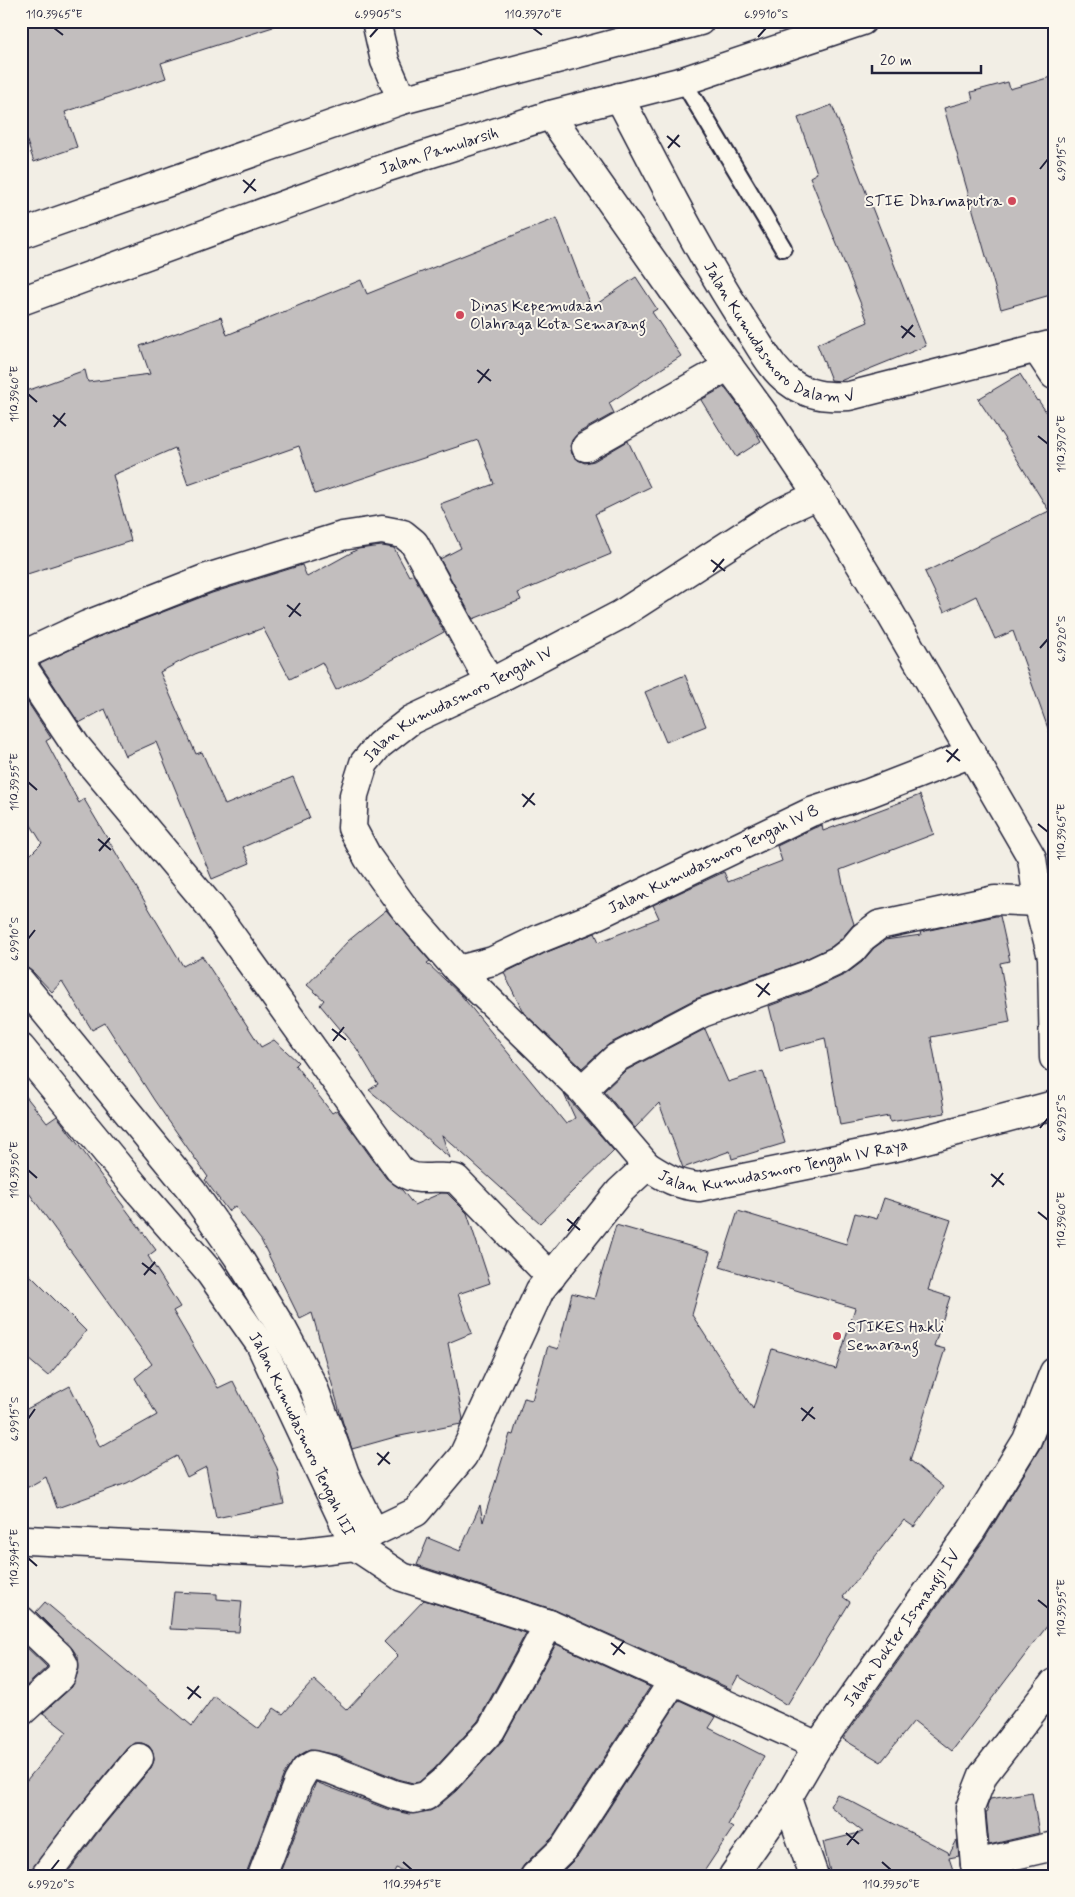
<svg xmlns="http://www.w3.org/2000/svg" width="1075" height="1897" font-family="Mynerve,sans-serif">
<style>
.building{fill:#c2bebe;stroke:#22223b}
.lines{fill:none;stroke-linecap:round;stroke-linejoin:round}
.service-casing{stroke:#22223b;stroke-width:20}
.minor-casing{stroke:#22223b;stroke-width:31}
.trunk-casing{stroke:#22223b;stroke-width:31}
.service{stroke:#fbf7ec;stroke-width:16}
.minor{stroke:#fbf7ec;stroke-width:28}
.trunk{stroke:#fbf7ec;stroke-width:28}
.ticks{fill:none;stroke:#22223b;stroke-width:2}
.poi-dot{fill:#d1495b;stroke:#fbf7ec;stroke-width:2}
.labels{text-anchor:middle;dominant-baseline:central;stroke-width:4;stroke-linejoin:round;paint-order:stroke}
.street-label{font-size:16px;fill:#22223b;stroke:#fbf7ec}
.poi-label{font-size:16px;fill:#22223b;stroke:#fbf7ec;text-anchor:start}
.neatline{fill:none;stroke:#22223b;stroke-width:2}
.ticks-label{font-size:12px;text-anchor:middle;fill:#22223b}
</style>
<rect width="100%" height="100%" fill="#f2eee5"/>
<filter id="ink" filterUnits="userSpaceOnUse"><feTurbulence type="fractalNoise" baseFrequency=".02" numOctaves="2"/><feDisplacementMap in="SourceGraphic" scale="10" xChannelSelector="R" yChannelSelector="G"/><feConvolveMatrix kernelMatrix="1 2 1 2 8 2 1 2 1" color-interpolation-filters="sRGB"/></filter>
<g filter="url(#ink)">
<path class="building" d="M 21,21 L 272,21 L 273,27 L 161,63 L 166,78 L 65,112 L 77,147 L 34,162 L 21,124 Z
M 1054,76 L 1054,294 L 1001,309 L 944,108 L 973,100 L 971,92 L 1008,82 L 1010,89 Z
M 832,105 L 926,346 L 840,381 L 831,380 L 817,344 L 868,322 L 810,177 L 817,173 L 798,118 Z
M 557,218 L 591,308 L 636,277 L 657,309 L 652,312 L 681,356 L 609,403 L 614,413 L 578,433 L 572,440 L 570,446 L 572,454 L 578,460 L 585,463 L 594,461 L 628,441 L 650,487 L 595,514 L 611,554 L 518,593 L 521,600 L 473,619 L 440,559 L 461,548 L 440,504 L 494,484 L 478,440 L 315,494 L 299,446 L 188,485 L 175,448 L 113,475 L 131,541 L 21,576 L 21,393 L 85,370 L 88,382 L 150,374 L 140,346 L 221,317 L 227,335 L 361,280 L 367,294 Z
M 1020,374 L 1037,401 L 1038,400 L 1054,423 L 1054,733 L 1050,734 L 1013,631 L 995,639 L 976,596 L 944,612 L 925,572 L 1049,511 L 1004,438 L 978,399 Z
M 724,387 L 744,413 L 761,441 L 736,457 L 701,400 Z
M 382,546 L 394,548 L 409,576 L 413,574 L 444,632 L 336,690 L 322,662 L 290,679 L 263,628 L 195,654 L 160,672 L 196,754 L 202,752 L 225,805 L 293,777 L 310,818 L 243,847 L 250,863 L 212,879 L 156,742 L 125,756 L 105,709 L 79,723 L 40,664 L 93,639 L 212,593 L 302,565 L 307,577 L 358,549 Z
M 685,675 L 706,726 L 666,742 L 645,692 Z
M 21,692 L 51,738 L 46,741 L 79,803 L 84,799 L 183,966 L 202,956 L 261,1047 L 274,1040 L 298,1062 L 295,1065 L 332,1113 L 337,1110 L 386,1178 L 402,1190 L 414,1205 L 441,1193 L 447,1193 L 467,1213 L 490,1283 L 458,1294 L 472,1333 L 448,1343 L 463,1419 L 461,1424 L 395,1437 L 352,1449 L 343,1423 L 312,1313 L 300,1319 L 261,1240 L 235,1206 L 228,1211 L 205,1180 L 208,1177 L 154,1100 L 105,1023 L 92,1030 L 62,981 L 52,992 L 33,972 L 21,963 L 21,864 L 42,843 L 21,809 Z
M 920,795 L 934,834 L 840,870 L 847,902 L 854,924 L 841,939 L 831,947 L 799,962 L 695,999 L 609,1044 L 582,1068 L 523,1012 L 504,973 L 547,952 L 595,933 L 599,942 L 659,918 L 653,905 L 724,872 L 728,882 L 782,861 L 777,846 L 814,828 L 822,825 L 823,831 Z
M 386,910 L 430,961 L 427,963 L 461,995 L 566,1124 L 575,1118 L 564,1094 L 614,1151 L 540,1223 L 442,1135 L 450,1158 L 369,1090 L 378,1084 L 357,1049 L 320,1005 L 324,1000 L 307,985 L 348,941 Z
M 996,916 L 1000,916 L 1010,961 L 1000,963 L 1010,1022 L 931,1037 L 945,1113 L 890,1122 L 889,1116 L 840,1125 L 825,1038 L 780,1050 L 769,1006 L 810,991 L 846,974 L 862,962 L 874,948 L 885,940 L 921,935 L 920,932 Z
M 705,1029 L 728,1082 L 763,1071 L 785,1143 L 732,1159 L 730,1151 L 683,1168 L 659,1103 L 635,1128 L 604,1091 L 625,1071 Z
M 21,1090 L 47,1123 L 57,1116 L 156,1250 L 148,1256 L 180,1307 L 173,1311 L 218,1388 L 233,1381 L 277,1468 L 284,1504 L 216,1518 L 206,1467 L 187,1477 L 177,1456 L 127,1483 L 57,1508 L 46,1477 L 21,1491 L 21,1412 L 70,1386 L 100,1447 L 157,1415 L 135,1378 L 152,1364 L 21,1182 Z
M 884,1198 L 951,1220 L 928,1290 L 950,1297 L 934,1346 L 945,1349 L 910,1460 L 943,1487 L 914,1527 L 904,1520 L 843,1597 L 850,1602 L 787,1705 L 738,1676 L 731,1689 L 555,1610 L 417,1565 L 428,1538 L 460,1551 L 480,1505 L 483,1522 L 510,1434 L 513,1435 L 524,1398 L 532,1400 L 548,1346 L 558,1349 L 572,1293 L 594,1299 L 616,1225 L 710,1252 L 692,1315 L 753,1409 L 772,1349 L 836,1369 L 855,1308 L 720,1267 L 738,1211 L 846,1244 L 855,1213 L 877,1219 Z
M 21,1266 L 86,1331 L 48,1376 L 21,1353 Z
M 1054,1424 L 1054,1617 L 952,1751 L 914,1721 L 881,1762 L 843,1739 L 984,1540 L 1040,1448 L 1047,1432 Z
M 174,1592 L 217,1594 L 217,1599 L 242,1601 L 239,1632 L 170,1629 Z
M 424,1600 L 526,1633 L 478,1721 L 434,1769 L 419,1782 L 413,1783 L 398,1779 L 338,1755 L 310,1750 L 296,1757 L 284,1774 L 247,1871 L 244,1876 L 65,1876 L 98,1832 L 151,1768 L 154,1760 L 153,1752 L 149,1746 L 142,1743 L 134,1743 L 127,1748 L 74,1813 L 33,1867 L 30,1876 L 21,1876 L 21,1787 L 67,1732 L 43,1713 L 72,1687 L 79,1669 L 78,1657 L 72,1648 L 36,1612 L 45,1602 L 192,1726 L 214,1696 L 259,1729 L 274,1708 L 283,1714 L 314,1680 L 347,1710 L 398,1656 L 384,1642 Z
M 21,1642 L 47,1667 L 21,1691 Z
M 556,1644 L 650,1687 L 553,1837 L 524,1865 L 520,1871 L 520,1876 L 416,1876 L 396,1868 L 392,1876 L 295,1876 L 281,1870 L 316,1782 L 387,1809 L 409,1814 L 430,1811 L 436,1808 L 456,1791 L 503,1740 Z
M 679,1700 L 716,1717 L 709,1728 L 764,1756 L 728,1825 L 733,1828 L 701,1876 L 558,1876 L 578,1856 Z
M 1032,1792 L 1039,1833 L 989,1845 L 986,1813 L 988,1812 L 987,1807 L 990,1799 Z
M 837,1794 L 948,1852 L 949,1855 L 957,1840 L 959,1856 L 949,1858 L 955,1876 L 831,1876 L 823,1842 L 863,1832 L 830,1806 Z"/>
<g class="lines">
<g class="service-casing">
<path id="service" d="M 683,81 L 783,248"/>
</g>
<g class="minor-casing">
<g id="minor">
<path d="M 376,21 L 385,61 L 402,100"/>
<path id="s1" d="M 619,97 C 661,176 701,258 751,333 C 762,349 772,369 788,381 C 807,396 827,397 849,396 L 1054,344"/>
<path d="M 550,115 L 673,290 L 763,413 L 818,495 L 890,613 L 1032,858 L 1038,902 L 1052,957 L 1054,1058"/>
<path d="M 1036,348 L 1054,375"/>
<path d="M 586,447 L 729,366"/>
<path d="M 21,656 L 87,625 L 207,578 L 342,536 L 382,530 L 403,534 L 414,543 L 490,683"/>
<path d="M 21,664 L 76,746 L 210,906 L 399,1169 C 415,1185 437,1174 456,1179 L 551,1277"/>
<path id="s2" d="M 458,970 L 493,961 L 541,938 L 591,918 L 811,812 L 869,793 L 972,753"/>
<path d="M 21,982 L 192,1191 L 238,1257 L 283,1330 L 313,1386 L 345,1474 L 374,1532"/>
<path id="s3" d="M 21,1048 L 137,1189 L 210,1273 L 260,1344 L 355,1546 L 402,1577 L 549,1624 L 818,1746"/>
<path d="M 582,1090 L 616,1058 L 702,1013 L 805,976 L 839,960 L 852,950 L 863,937 L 879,925 L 995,900 L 1038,902"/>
<path id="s4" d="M 647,1166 L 582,1090 L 458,970 L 404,908 L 368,858 L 352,828 L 354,795 L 364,763 L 379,745 L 411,720 L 490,683 L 620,615 L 775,515 L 818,495"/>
<path id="s5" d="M 27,1540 L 294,1553 L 355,1546 L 374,1532 L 416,1512 L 463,1456 L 540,1290 L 620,1191 L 647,1166 C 666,1178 677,1185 699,1187 L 900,1146 L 1054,1105"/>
<path d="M 21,1620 L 59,1656 L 64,1665 L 61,1676 L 21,1712"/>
<path d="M 787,1799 L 814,1876"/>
<path d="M 975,1864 L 1054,1846"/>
<path d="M 45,1876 L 86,1822 L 139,1758"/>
<path d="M 262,1876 L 298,1782 L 305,1770 L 313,1765 L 332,1770 L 393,1794 L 413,1799 L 426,1796 L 445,1780 L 491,1730 L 549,1624"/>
<path d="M 535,1876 L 565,1847 L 673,1681"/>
<path id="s6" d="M 733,1876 L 787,1799 L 818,1746 L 971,1531 L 1027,1440 L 1054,1372"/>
<path d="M 978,1876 L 975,1864 L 970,1808 L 983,1775 L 1054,1683"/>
</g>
</g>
<g class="trunk-casing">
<g id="trunk">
<path d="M 21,234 L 402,100 L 700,21"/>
<path id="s7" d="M 21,301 L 385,168 L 550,115 L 683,81 L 862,21"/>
</g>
</g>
<use href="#service" class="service"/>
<use href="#minor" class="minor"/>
<use href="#trunk" class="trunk"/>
</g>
</g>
<path class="ticks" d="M 54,28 L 63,35M 533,28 L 542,35M 370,37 L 378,28M 758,37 L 766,28M 667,136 L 680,147M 668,148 L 679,135M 1040,169 L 1048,159M 243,180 L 256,191M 244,193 L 255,179M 901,326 L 915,337M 902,338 L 913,325M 477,370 L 491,381M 478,383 L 489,369M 28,394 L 37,402M 53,415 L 66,426M 54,427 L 65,413M 1038,436 L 1048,444M 711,560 L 725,571M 713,572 L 724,559M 287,605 L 301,616M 289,617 L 300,603M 1040,648 L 1048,639M 946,750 L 960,761M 947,762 L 958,749M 28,782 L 37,790M 522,794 L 535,805M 523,807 L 534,793M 1038,824 L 1048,832M 98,839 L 111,850M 99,851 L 110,838M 28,939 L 35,930M 756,984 L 770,995M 758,997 L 769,983M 332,1029 L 346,1040M 333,1041 L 344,1027M 1040,1128 L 1048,1118M 28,1170 L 37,1178M 991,1174 L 1004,1185M 992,1187 L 1003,1173M 1038,1212 L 1048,1220M 567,1219 L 580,1230M 568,1231 L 579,1217M 142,1263 L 156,1274M 144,1275 L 155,1262M 801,1408 L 815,1419M 28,1419 L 35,1409M 802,1421 L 813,1407M 377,1453 L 390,1464M 378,1465 L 389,1452M 28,1558 L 37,1566M 1038,1600 L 1048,1608M 611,1643 L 625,1654M 613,1655 L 624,1641M 187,1687 L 201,1698M 188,1699 L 199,1686M 846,1833 L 859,1844M 847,1845 L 858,1831M 403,1862 L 412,1870M 882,1862 L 891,1870M 51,1870 L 59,1860"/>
<g class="poi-dot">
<circle cx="1012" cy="201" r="5"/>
<circle cx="460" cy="315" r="5"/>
<circle cx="837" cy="1336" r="5"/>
</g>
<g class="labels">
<g class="street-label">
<text stroke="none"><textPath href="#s7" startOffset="444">Jalan Pamularsih</textPath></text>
<text stroke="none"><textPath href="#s1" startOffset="295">Jalan Kumudasmoro Dalam V</textPath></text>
<text stroke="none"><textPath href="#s4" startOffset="629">Jalan Kumudasmoro Tengah IV</textPath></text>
<text stroke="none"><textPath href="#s2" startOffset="279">Jalan Kumudasmoro Tengah IV B</textPath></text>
<text stroke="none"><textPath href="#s5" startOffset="961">Jalan Kumudasmoro Tengah IV Raya</textPath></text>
<text stroke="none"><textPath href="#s3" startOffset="480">Jalan Kumudasmoro Tengah III</textPath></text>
<text stroke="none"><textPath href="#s6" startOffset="300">Jalan Dokter Ismangil IV</textPath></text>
</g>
<g class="poi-label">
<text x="1002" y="201" text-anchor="end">STIE Dharmaputra</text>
<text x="470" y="306">Dinas Kepemudaan<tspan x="470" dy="18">Olahraga Kota Semarang</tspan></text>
<text x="847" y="1327">STIKES Hakli<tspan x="847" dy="18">Semarang</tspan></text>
</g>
</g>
<rect width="1075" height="1897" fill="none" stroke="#fbf7ec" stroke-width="55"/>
<path d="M872 65v8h109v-8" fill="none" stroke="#22223b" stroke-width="2.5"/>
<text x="880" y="65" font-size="15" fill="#22223b" stroke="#fbf7ec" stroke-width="4" paint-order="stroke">20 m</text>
<rect x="28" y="28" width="1020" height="1842" class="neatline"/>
<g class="ticks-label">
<text x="54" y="18">110.3965°E</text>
<text x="378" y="18">6.9905°S</text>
<text x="533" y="18">110.3970°E</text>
<text x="766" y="18">6.9910°S</text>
<text transform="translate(1061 159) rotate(-90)" y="4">6.9915°S</text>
<text transform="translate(14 394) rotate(-90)" y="4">110.3960°E</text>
<text transform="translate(1061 444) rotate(-90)" y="4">110.3970°E</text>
<text transform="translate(1061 639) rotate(-90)" y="4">6.9920°S</text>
<text transform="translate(14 782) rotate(-90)" y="4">110.3955°E</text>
<text transform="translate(1061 832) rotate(-90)" y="4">110.3965°E</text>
<text transform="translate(14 939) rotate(-90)" y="4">6.9910°S</text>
<text transform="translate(1061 1118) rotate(-90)" y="4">6.9925°S</text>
<text transform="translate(14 1170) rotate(-90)" y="4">110.3950°E</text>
<text transform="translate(1061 1220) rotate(-90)" y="4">110.3960°E</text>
<text transform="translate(14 1419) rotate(-90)" y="4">6.9915°S</text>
<text transform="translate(14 1558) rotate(-90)" y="4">110.3945°E</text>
<text transform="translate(1061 1608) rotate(-90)" y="4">110.3955°E</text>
<text x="51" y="1888">6.9920°S</text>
<text x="412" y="1888">110.3945°E</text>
<text x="891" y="1888">110.3950°E</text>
</g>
</svg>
